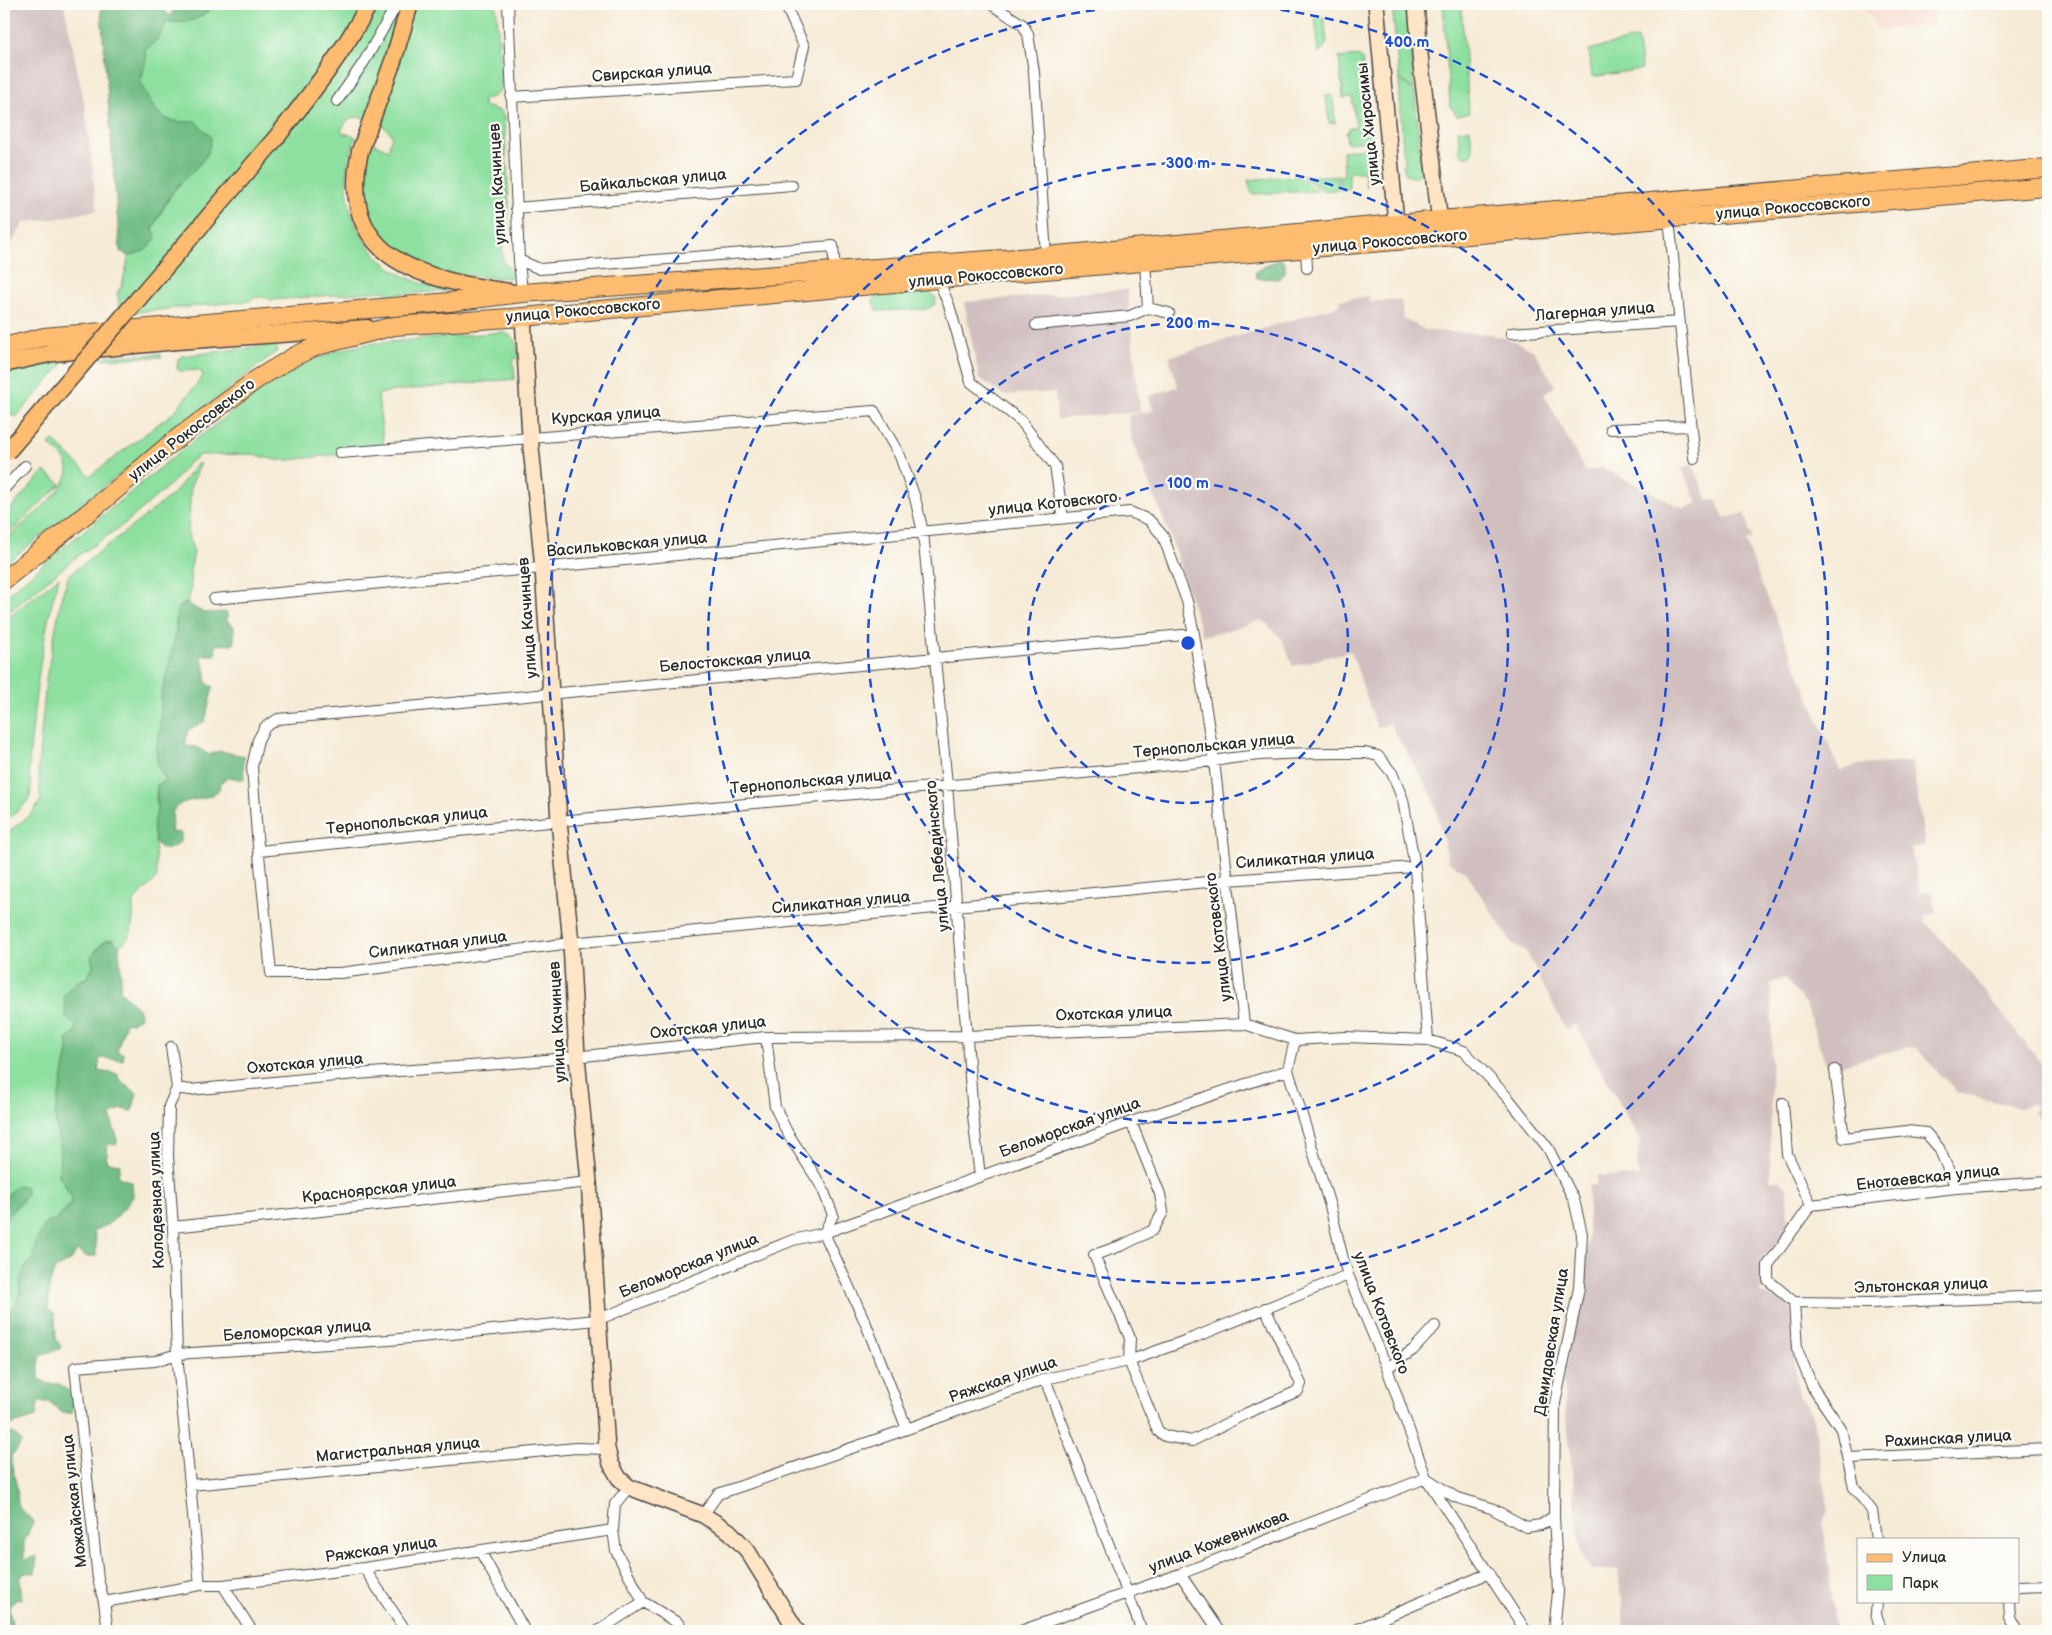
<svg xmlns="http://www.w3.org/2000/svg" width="2052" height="1635" font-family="'Balsamiq Sans',sans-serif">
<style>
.built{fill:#f6d2c5}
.industrial{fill:#d1bfbf}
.green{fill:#8ee0a0;stroke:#5c8666}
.forest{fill:#72be86;stroke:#4e7458}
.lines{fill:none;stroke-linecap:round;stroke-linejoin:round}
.minor-casing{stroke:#494845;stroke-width:12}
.secondary-casing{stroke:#494845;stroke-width:18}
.primary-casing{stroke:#494845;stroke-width:19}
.trunk-casing{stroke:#494845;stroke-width:20}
.minor{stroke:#fff;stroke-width:10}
.secondary{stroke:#ffe4c6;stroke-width:15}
.primary{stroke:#febc70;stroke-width:16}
.trunk{stroke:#febc70;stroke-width:18}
.primary-bridge-casing{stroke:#494845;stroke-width:19;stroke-linecap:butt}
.primary-bridge{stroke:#febc70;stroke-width:16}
.ring{fill:none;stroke:#1d4ed8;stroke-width:2.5;stroke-dasharray:9 6}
.labels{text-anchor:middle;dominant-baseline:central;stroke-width:4.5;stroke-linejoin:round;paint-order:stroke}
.street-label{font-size:16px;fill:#2b2b2b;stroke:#fdfcf7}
.centre{fill:#1d4ed8;stroke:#fdfcf7;stroke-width:2.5}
.ring-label{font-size:15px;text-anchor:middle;font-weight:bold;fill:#1d4ed8;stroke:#fdfcf7;stroke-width:4.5;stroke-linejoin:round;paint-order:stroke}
</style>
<rect width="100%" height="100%" fill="#fdfcf7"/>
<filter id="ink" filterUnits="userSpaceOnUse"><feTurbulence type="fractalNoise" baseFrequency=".02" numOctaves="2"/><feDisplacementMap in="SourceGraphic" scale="10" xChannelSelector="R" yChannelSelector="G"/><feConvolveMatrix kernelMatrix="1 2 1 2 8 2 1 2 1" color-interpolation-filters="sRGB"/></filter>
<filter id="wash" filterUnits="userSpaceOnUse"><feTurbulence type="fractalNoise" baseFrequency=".0096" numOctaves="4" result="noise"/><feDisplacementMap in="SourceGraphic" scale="20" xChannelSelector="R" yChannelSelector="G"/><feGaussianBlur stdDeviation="1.12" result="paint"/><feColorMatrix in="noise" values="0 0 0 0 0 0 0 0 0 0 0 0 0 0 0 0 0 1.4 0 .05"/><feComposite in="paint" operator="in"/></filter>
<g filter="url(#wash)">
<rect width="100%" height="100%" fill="#f6ebd6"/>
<path class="built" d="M 1862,4 L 1932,4 L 1934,26 L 1878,29 Z"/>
<path class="industrial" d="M 4,4 L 64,4 L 85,107 L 97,210 L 55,219 L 24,222 L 13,241 L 4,243 Z
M 1127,289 L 1140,412 L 1057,419 L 1055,392 L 1003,395 L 979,378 L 964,302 Z
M 1369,296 L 1370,302 L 1401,300 L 1403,318 L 1427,331 L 1490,334 L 1515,341 L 1534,351 L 1555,386 L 1544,394 L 1585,471 L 1603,468 L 1684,509 L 1697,503 L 1682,468 L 1693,464 L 1708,501 L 1716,499 L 1724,518 L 1744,513 L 1752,538 L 1746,541 L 1757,573 L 1840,771 L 1858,765 L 1912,762 L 1925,845 L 1911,848 L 1920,893 L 1931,891 L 1936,913 L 1926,915 L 1925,921 L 1966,968 L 2048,1072 L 2048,1127 L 2033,1112 L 2037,1108 L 2032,1103 L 2020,1108 L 1956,1092 L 1953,1086 L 1943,1078 L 1918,1050 L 1908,1047 L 1827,1069 L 1806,1005 L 1785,978 L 1770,984 L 1772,1004 L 1770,1180 L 1779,1180 L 1787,1189 L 1788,1233 L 1765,1256 L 1760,1294 L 1790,1303 L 1798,1396 L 1806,1405 L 1814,1419 L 1828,1512 L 1823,1522 L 1836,1631 L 1624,1631 L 1618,1570 L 1592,1571 L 1580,1551 L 1563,1381 L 1588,1243 L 1588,1185 L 1596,1185 L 1597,1175 L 1639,1177 L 1637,1165 L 1640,1140 L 1576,1024 L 1566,1030 L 1526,951 L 1513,945 L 1465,871 L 1449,863 L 1433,797 L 1390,724 L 1377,728 L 1351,651 L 1293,666 L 1282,639 L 1263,620 L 1211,635 L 1202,635 L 1170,535 L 1131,438 L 1128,415 L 1153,411 L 1149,396 L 1178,387 L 1169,357 L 1341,305 L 1340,300 Z"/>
<path class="green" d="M 205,4 L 496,4 L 502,83 C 500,95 493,97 483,100 L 484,106 L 500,111 L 504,117 L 509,205 L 506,233 L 502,251 L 503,261 L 517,278 C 484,277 450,277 418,265 C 411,263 405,257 399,252 C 371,232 358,199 365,164 C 366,157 371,150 373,143 L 388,150 L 392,136 C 387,124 363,113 350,119 C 345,122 343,127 341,132 L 356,137 C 352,149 347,161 347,174 C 344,218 368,259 408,278 C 420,284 435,287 448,291 L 388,295 L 384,291 L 271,300 C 262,295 257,297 248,301 L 117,314 L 119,301 L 117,293 L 122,285 L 129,256 L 146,250 L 153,228 L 172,193 L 209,152 L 195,121 C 160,126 156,111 140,83 L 143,73 L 144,49 L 160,36 L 167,20 L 209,7 Z
M 1392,4 L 1408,4 L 1414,90 L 1399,77 Z
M 1443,4 L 1461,4 L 1469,113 L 1457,116 L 1450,106 Z
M 1324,17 L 1327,43 L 1319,54 L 1315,18 Z
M 1637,38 L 1642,69 L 1592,77 L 1589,50 Z
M 1358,56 L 1362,59 L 1371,139 L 1369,141 L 1347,143 L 1346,132 L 1349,131 L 1348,128 L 1356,127 L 1352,97 L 1343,98 L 1339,58 Z
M 1399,79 L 1415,92 L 1421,171 L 1416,178 L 1406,175 L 1404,169 Z
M 1326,96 L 1333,96 L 1335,123 L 1329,123 Z
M 1470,129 L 1473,153 L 1470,156 L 1463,156 L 1460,152 L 1458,130 Z
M 1371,147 L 1373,177 L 1366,187 L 1364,172 L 1349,172 L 1349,190 L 1341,190 L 1339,176 L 1344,175 L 1343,151 Z
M 1297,176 L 1317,191 L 1252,194 L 1248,180 Z
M 1302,176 L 1337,176 L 1338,190 L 1323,191 Z
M 929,292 L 936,298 L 935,304 L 927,309 L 878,311 L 873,303 L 875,297 L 880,295 Z
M 503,332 C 516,337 517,344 519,357 L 513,360 L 515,379 L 395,391 L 378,394 L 384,449 L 289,460 L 276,460 L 252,454 L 199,455 L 188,464 L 174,481 L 127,522 L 75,558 L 4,616 L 4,597 L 179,452 L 263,389 L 303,365 L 336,351 L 367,344 Z
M 273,345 L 277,345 L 277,351 L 4,565 L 4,541 C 19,526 69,491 68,469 C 67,458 57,451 49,445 L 53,440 L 90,476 L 174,412 L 202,378 L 203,374 L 198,370 L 180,371 L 177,369 L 178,359 L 182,356 Z
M 160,354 L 162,357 L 103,359 L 106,356 Z
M 64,363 L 16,417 L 4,412 L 4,374 L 48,364 Z
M 197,464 L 201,464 L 191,485 L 188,535 L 194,552 L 190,571 L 191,591 L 187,603 L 178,607 L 176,622 L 176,636 L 161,697 L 160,730 L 156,749 L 158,767 L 166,780 L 157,785 L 156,797 L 157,808 L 154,829 L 157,878 L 134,901 C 132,919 136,936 119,946 L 113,940 L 106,940 L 91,956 L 93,966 L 88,977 L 76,982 L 77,1026 L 74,1033 L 68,1038 L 68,1051 L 55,1115 L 60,1153 L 59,1175 L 72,1198 L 71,1204 L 37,1239 L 33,1258 L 26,1266 L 20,1281 L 20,1293 L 16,1304 L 4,1317 L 4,1220 L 23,1200 L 18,1185 L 4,1198 L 4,836 L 32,813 L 41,800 L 38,769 L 46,679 L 62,595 L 69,575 L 152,511 L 176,491 Z
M 44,471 L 61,484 L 4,538 L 4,516 Z
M 59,577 C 43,631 36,687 31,742 C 30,751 29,760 29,769 C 29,778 33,787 30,795 C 26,807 13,814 4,822 L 4,621 Z"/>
<path class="forest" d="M 102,4 L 160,4 L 164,10 L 170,16 L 178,4 L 205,4 L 209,7 L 208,11 C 197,21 182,25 167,21 C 161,33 157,44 144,50 L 147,56 L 140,83 C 156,112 159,126 195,121 L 211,137 C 211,162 185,175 172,193 C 164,203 159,217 153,228 L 156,238 L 146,250 L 129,256 L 120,251 L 101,11 Z
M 1281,259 L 1285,263 L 1285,272 L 1279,279 L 1256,278 L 1255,272 C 1257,270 1278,259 1281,259 Z
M 187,603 L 204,613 L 227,612 L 227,621 L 234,626 L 234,644 L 216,645 L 215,655 L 201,655 L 206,672 L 206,683 L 213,687 L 205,721 L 188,730 L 185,746 L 197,747 L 209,755 L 219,751 L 245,756 L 243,762 L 244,780 L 229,777 L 221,782 C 221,799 195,798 182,803 C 179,805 176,808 173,811 L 171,832 L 181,833 L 181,841 C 160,861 151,841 154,820 C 155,816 157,813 157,809 C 158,801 156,793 157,785 L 166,780 L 158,767 L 156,749 L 160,730 L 161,697 L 176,636 L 176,622 L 178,607 Z
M 106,940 L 113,940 L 119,946 L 121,978 L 120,990 L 139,1010 L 140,1017 L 132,1023 L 126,1022 L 117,1051 L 124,1054 L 123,1060 L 100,1058 L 98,1071 L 117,1074 L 122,1082 L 137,1093 L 132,1111 L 121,1109 L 111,1115 C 111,1126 118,1133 117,1144 L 108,1144 L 106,1162 L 120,1164 L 118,1177 L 132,1182 L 133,1197 C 122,1210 112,1227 94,1230 L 96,1242 L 96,1256 L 87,1257 L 77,1250 L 72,1260 L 55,1269 L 50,1283 L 48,1309 L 55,1314 L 56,1338 L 61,1348 C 53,1353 46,1351 39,1357 L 39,1379 L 49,1384 L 59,1384 L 68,1390 L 73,1397 L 72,1413 L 62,1413 L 50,1402 L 38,1402 L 36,1417 L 10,1425 L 4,1432 L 15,1434 L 22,1442 L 16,1451 L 11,1455 C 11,1467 15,1477 17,1488 C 18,1494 16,1501 20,1508 C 23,1513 30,1516 33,1522 L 24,1542 L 24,1560 L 37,1556 L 35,1573 L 24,1573 L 20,1580 L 22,1599 L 15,1600 L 9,1609 L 13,1628 L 31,1627 L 32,1631 L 4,1631 L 4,1317 L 16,1304 L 20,1293 L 20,1281 L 26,1265 L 33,1258 L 37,1239 L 46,1223 L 59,1218 L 71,1204 L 72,1198 L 59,1175 L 60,1153 L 55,1115 L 68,1051 L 68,1038 L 74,1033 L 77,1026 L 66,1017 L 64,995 L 76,982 L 88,977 L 93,966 L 91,956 Z
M 18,1185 L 26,1187 L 27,1194 L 4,1220 L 4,1198 Z"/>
</g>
<g filter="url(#ink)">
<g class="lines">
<g class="minor-casing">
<path id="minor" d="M 508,4 L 519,260 L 540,269 L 833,246 L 835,271
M 991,4 L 1023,25 L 1028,34 L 1034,72 L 1046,256
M 511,97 L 796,79 L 804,46 L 785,4
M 337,101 L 364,62 L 397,4
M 516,208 L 792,185
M 1669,219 L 1694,458
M 1306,249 L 1307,268
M 519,260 L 522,293
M 1145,262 L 1148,308 L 1169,313
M 938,279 L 949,305 L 971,382 L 1021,421 L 1055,466 L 1063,518
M 1036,325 L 1130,316 L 1148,308
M 1511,333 L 1680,322
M 1611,429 L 1690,426
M 340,453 L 874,411 L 900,456 L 915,498 L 923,532 L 947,785 L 973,1115 L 980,1177
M 4,489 L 25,466
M 214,599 L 1130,512 L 1149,520 L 1163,536 L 1187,601 L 1194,634 L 1214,761 L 1244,1024
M 1194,634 L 278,719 L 265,727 L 258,740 L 252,767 L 257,835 L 271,973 L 340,973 L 571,943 L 1228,880 L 1415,867
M 259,851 L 559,821 L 1214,761 C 1264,752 1314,753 1365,753 L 1378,756 L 1392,773 L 1403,800 L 1415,867 L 1428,1040
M 766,1037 L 775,1107 L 787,1132 L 822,1187 L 833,1215 L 824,1233 L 866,1324 L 907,1429
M 1295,1040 L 1288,1070 L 1330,1206 L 1342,1255 L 1348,1275 L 1387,1368 L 1426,1478 L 1526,1631
M 171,1047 L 177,1088 L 169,1106 L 168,1156 L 173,1227 L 177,1354 L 200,1585
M 1835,1070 L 1844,1138 L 1907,1131 L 1926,1133 L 1939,1148 L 1956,1188
M 177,1088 L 190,1090 L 356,1074 L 526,1062 L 766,1037 L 966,1036 L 1244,1024 L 1295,1040 L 1345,1037 L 1428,1040 L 1464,1051 L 1508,1098 L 1548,1148 L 1574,1200 L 1582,1234 L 1579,1288 L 1555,1403 L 1554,1516 L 1558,1592 L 1554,1631
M 1783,1103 L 1787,1154 L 1811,1205
M 1131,1122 L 1160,1194 L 1163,1212 L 1153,1230 L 1123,1245 L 1094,1255 L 1130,1338 L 1129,1361 L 1158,1431 L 1165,1436 L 1192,1441 L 1247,1413 L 1298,1391 L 1301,1384 L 1265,1308
M 1811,1205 L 1768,1265 L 1768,1280 L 1794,1302 L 1797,1349 L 1813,1388 L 1841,1429 L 1854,1487 L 1872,1511 L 1876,1539
M 1811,1205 L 1956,1188 L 2048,1182
M 173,1227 L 589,1182
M 1794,1302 L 1869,1303 L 2048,1296
M 1387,1368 L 1413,1350 L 1435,1326
M 1045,1379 L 1142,1631
M 1849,1458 L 2048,1449
M 191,1485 L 576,1448 L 607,1449
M 703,1515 L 718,1494 L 907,1429 L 1045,1379 L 1129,1361 L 1193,1338 L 1348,1275
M 613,1530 L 616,1551 L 643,1602 L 678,1623 L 684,1631
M 480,1551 L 525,1631
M 364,1568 L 406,1631
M 1180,1574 L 1219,1631
M 223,1585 L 252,1631
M 2018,1587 L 2048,1586
M 1877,1601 L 1876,1614 L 1882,1631
M 2009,1601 L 2010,1618 L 2017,1631
M 104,1602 L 200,1585 L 223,1585 L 364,1568 L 613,1530 L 615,1504 L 629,1487
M 108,1631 L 104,1602 L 98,1579 L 75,1367 L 155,1361 L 177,1354 L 389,1340 L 597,1320 L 793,1240 L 824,1233 L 1131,1122 L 1288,1070
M 598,1631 L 643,1602
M 1021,1631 L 1180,1574 L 1426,1478 L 1455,1497 L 1491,1508 L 1526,1527 L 1541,1525 L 1554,1516
M 1353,1631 L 1489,1573"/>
</g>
<g class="secondary-casing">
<path id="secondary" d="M 1376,4 L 1397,234
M 1416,4 L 1421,65 L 1441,231
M 523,317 L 530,437 L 543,568 L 559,821 L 571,943 L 577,1057 L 589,1182 L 607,1449 L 611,1464 L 619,1478 L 629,1487 L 703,1515 L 729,1531 L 747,1550 L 797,1631"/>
</g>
<g class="primary-casing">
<path id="primary" d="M 410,4 L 393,61 L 360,151 C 336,261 425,280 510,292
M 4,364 L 53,353 L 177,341 L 367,328"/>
</g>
<g class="trunk-casing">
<path id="trunk" d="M 4,347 L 44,337 L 450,302 L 522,293 L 1046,256 L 1440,220 L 2048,168
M 4,580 L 104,500 L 171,443 L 257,379 L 295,356 L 317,346 L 394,326 L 523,317 L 938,279 L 2048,187"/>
</g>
<use href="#minor" class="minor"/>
<use href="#secondary" class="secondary"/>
<use href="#primary" class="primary"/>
<use href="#trunk" class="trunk"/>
<g class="primary-bridge-casing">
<path id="primary-bridge" d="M 7,452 L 276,138 C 310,95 344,52 369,4"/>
</g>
<use href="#primary-bridge" class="primary-bridge"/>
</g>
</g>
<g class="ring">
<circle cx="1188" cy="643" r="160"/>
<circle cx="1188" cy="643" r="320"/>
<circle cx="1188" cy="643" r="480"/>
<path d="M1221 4A640 640 0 1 1 1155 4"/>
</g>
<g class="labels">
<g class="street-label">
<text transform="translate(652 73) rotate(-4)">Свирская улица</text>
<text transform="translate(1369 124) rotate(-96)">улица Хиросимы</text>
<text transform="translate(653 181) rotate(-5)">Байкальская улица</text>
<text transform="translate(498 184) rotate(-93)">улица Качинцев</text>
<text transform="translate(1793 208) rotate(-5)">улица Рокоссовского</text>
<text transform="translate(1390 242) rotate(-5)">улица Рокоссовского</text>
<text transform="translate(986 276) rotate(-5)">улица Рокоссовского</text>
<text transform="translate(583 311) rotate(-5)">улица Рокоссовского</text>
<text transform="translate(1595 312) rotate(-4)">Лагерная улица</text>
<text transform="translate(606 416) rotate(-4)">Курская улица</text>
<text transform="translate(192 430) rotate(-38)">улица Рокоссовского</text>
<text transform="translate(1053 504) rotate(-6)">улица Котовского</text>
<text transform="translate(627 545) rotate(-5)">Васильковская улица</text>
<text transform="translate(528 618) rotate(-94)">улица Качинцев</text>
<text transform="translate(735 661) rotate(-5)">Белостокская улица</text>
<text transform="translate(1214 746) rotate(-5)">Тернопольская улица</text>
<text transform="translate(811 782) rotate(-5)">Тернопольская улица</text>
<text transform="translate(407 821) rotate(-6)">Тернопольская улица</text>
<text transform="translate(938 856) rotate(-95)">улица Лебединского</text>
<text transform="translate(1305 859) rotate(-4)">Силикатная улица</text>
<text transform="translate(841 903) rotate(-5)">Силикатная улица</text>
<text transform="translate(1219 937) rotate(-97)">улица Котовского</text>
<text transform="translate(438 945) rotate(-7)">Силикатная улица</text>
<text transform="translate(1114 1014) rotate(-2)">Охотская улица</text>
<text transform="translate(558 1022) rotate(-93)">улица Качинцев</text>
<text transform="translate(708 1028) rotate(-6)">Охотская улица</text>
<text transform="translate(305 1064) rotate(-5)">Охотская улица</text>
<text transform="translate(1070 1128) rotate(-20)">Беломорская улица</text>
<text transform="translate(1928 1178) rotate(-6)">Енотаевская улица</text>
<text transform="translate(379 1190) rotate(-6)">Красноярская улица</text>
<text transform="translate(157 1200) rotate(-92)">Колодезная улица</text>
<text transform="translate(689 1266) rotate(-22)">Беломорская улица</text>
<text transform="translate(1921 1286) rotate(-2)">Эльтонская улица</text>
<text transform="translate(1381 1313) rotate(69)">улица Котовского</text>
<text transform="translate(297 1331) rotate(-4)">Беломорская улица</text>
<text transform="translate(1552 1342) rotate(-81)">Демидовская улица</text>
<text transform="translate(1003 1380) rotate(-19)">Ряжская улица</text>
<text transform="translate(1948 1439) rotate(-3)">Рахинская улица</text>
<text transform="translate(398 1450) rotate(-5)">Магистральная улица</text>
<text transform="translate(75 1501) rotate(-96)">Можайская улица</text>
<text transform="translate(1219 1542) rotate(-21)">улица Кожевникова</text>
<text transform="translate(381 1550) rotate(-8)">Ряжская улица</text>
</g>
</g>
<circle cx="1188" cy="643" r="8" class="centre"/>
<g class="ring-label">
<text x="1407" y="47">400 m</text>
<text x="1188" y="168">300 m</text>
<text x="1188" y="328">200 m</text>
<text x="1188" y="488">100 m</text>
</g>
<rect width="2052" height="1635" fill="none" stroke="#fdfcf7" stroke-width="20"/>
<rect x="1857" y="1538" width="162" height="65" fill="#fdfcf7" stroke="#a9a8a5"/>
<rect x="1867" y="1554" width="25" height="8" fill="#febc70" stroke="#a9a8a5"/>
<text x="1902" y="1562" font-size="15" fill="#2b2b2b">Улица</text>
<rect x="1867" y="1575" width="25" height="15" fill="#8ee0a0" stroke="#a9a8a5"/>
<text x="1902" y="1588" font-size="15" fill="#2b2b2b">Парк</text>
</svg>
